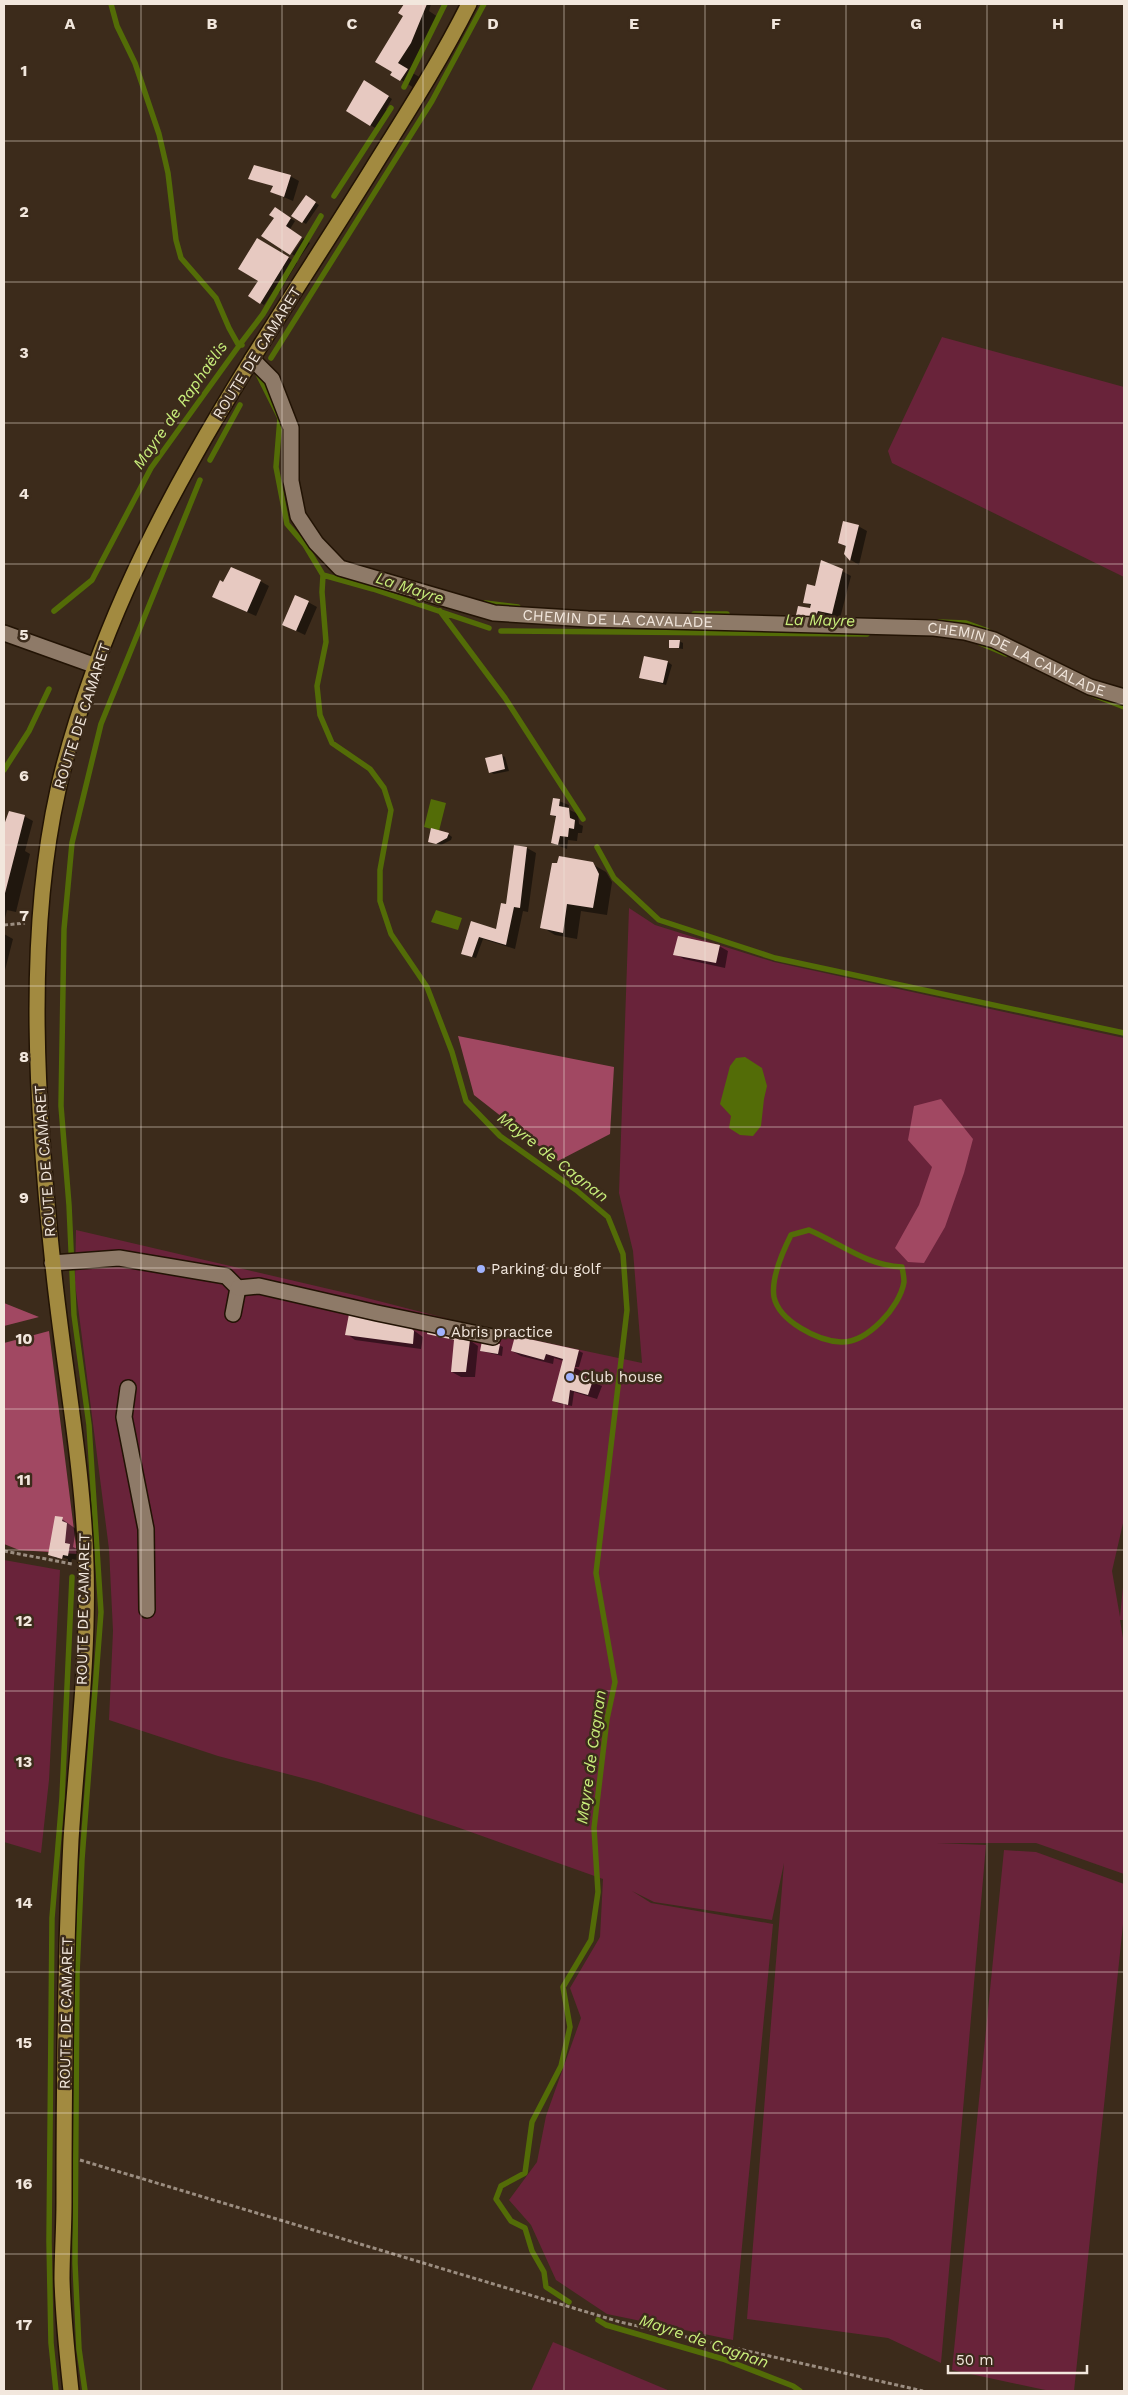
<svg xmlns="http://www.w3.org/2000/svg" width="1128" height="2395" font-family="'Work Sans',sans-serif">
<style>
.green{fill:#69233a}
.forest{fill:#a14862}
.water{fill:#536c07}
.shadow{fill:#0007}
.lines{fill:none;stroke-linecap:round;stroke-linejoin:round}
.stream{stroke:#536c07;stroke-width:5.5}
.building{fill:#e7c9c1}
.minor-casing{stroke:#221304;stroke-width:18}
.major-casing{stroke:#221304;stroke-width:18}
.path{stroke:#9b8d80;stroke-width:3;stroke-dasharray:4 2.5;stroke-linecap:butt}
.minor{stroke:#8e7a68;stroke-width:15}
.major{stroke:#a28a40;stroke-width:15}
.grid{fill:none;stroke:#f2e7dd;stroke-width:1;stroke-opacity:0.55}
.poi-dot{fill:#a1b3fd;stroke:#3c2b1b;stroke-width:2}
.labels{text-anchor:middle;dominant-baseline:central;stroke-width:5;stroke-linejoin:round;paint-order:stroke}
.street-label{font-size:15px;fill:#f2e7dd;stroke:#3c2b1b}
.poi-label{font-size:15px;fill:#f2e7dd;stroke:#3c2b1b;text-anchor:start}
.water-label{font-size:16px;font-style:italic;fill:#c9ef7b;stroke:#3c2b1b}
.grid-label{font-size:16px;text-anchor:middle;font-weight:bold;fill:#f2e7dd;stroke:#3c2b1b;stroke-width:5;stroke-linejoin:round;paint-order:stroke}
</style>
<rect width="100%" height="100%" fill="#3c2b1b"/>
<path class="green" d="M 942,337 L 1124,387 L 1124,577 L 892,463 L 888,451 Z
M 629,908 L 655,925 L 774,962 L 1124,1038 L 1124,1519 L 1112,1571 L 1120,1617 L 1124,1577 L 1124,1620 L 1120,1620 L 1124,1644 L 1124,1874 L 1036,1843 L 937,1843 L 986,1845 L 941,2363 L 888,2338 L 747,2319 L 784,1863 L 772,1920 L 654,1902 L 632,1891 L 651,1903 L 773,1924 L 733,2340 L 607,2314 L 556,2280 L 531,2225 L 509,2200 L 537,2162 L 546,2116 L 581,2018 L 570,1988 L 600,1937 L 603,1879 L 454,1826 L 318,1782 L 218,1756 L 109,1720 L 113,1631 L 109,1549 L 75,1283 L 76,1230 L 359,1296 L 515,1336 L 642,1363 L 633,1251 L 619,1193 Z
M 4,1560 L 60,1570 L 49,1780 L 41,1853 L 4,1842 Z
M 1004,1850 L 1036,1852 L 1124,1884 L 1124,1915 L 1074,2391 L 1050,2391 L 952,2370 Z
M 553,2342 L 670,2391 L 531,2391 Z"/>
<path class="forest" d="M 458,1036 L 614,1067 L 610,1134 L 558,1161 L 474,1095 Z
M 941,1099 L 973,1139 L 964,1173 L 945,1227 L 924,1263 L 908,1262 L 895,1248 L 919,1205 L 932,1167 L 908,1140 L 914,1106 Z
M 4,1303 L 39,1317 L 4,1326 Z
M 49,1331 L 77,1554 L 19,1550 L 4,1544 L 4,1343 Z"/>
<path class="water" d="M 431,799 L 446,803 L 439,831 L 424,827 Z
M 436,910 L 462,918 L 458,930 L 431,922 Z
M 745,1057 L 762,1068 L 767,1086 L 764,1099 L 761,1126 L 753,1136 L 740,1135 L 729,1128 L 731,1116 L 720,1104 L 730,1066 L 736,1058 Z"/>
<path class="shadow" d="M 405,4 L 431,4 L 429,11 L 438,17 L 424,51 L 411,72 L 421,78 L 414,88 L 392,74 L 405,15 L 400,12 Z
M 365,82 L 392,99 L 386,109 L 390,112 L 379,130 L 370,125 Z
M 290,176 L 299,181 L 293,201 L 272,192 L 273,187 L 258,178 Z
M 306,197 L 319,205 L 306,224 L 293,216 Z
M 275,209 L 295,221 L 290,229 L 290,253 L 276,218 Z
M 303,238 L 310,243 L 299,259 L 292,254 Z
M 257,239 L 297,263 L 279,293 L 274,290 L 264,305 L 250,296 L 259,281 Z
M 858,526 L 867,531 L 859,565 L 851,560 L 846,554 L 847,547 L 839,543 Z
M 842,571 L 851,576 L 840,618 L 827,615 L 824,623 L 806,619 L 798,614 L 811,610 L 812,606 L 805,602 Z
M 260,581 L 269,586 L 256,616 L 222,601 L 224,583 Z
M 308,602 L 317,607 L 305,635 L 284,625 Z
M 679,641 L 683,643 L 683,649 L 670,647 Z
M 668,662 L 672,665 L 666,685 L 640,677 Z
M 501,755 L 505,757 L 509,771 L 494,774 L 490,772 Z
M 554,799 L 569,805 L 568,809 L 578,814 L 579,824 L 583,826 L 582,833 L 578,833 L 577,841 L 568,840 L 567,849 L 552,843 L 557,818 L 551,814 Z
M 24,816 L 33,821 L 25,851 L 30,854 L 16,912 L 7,910 L 4,922 L 4,826 Z
M 448,834 L 452,837 L 451,840 L 441,845 L 429,841 Z
M 515,846 L 527,848 L 536,853 L 528,912 L 523,911 L 515,949 L 483,939 L 476,958 L 466,955 L 472,923 L 497,930 L 507,905 Z
M 592,864 L 606,872 L 612,882 L 607,915 L 581,911 L 577,939 L 555,935 L 542,927 Z
M 4,934 L 13,939 L 5,970 L 4,970 Z
M 719,946 L 728,951 L 725,968 L 684,959 L 675,954 Z
M 406,1325 L 423,1337 L 421,1349 L 355,1340 L 347,1334 Z
M 429,1333 L 465,1337 L 478,1346 L 475,1377 L 461,1377 L 452,1372 L 456,1341 Z
M 499,1345 L 503,1347 L 502,1356 L 481,1351 Z
M 512,1351 L 579,1351 L 583,1353 L 579,1367 L 574,1367 L 583,1372 L 582,1378 L 602,1386 L 597,1399 L 574,1392 L 572,1406 L 557,1403 L 553,1400 L 564,1361 L 554,1358 L 553,1364 L 521,1356 Z
M 62,1519 L 76,1529 L 73,1547 L 79,1550 L 77,1560 L 72,1559 L 71,1563 L 58,1559 L 68,1562 L 68,1559 L 57,1556 L 57,1559 L 50,1554 Z"/>
<g class="lines">
<path class="stream" d="M 111,4 L 117,26 L 135,63 L 159,134 L 168,173 L 176,240 L 181,258 L 216,298 L 229,328 L 239,346
M 404,87 L 445,4
M 334,196 L 391,108
M 242,345 L 241,343 L 263,314 L 321,216
M 271,358 L 432,101 L 484,4
M 257,372 L 280,418 L 276,467 L 287,524 L 305,545 L 323,575 L 322,592 L 326,642 L 317,686 L 320,715 L 332,743 L 370,769 L 384,788 L 391,810 L 380,870 L 380,901 L 391,934 L 427,987 L 452,1052 L 466,1101 L 500,1136 L 576,1190 L 608,1217 L 623,1254 L 627,1310 L 596,1573 L 615,1682 L 607,1719 L 594,1828 L 598,1892 L 591,1940 L 563,1987 L 570,2027 L 561,2066 L 532,2122 L 525,2173 L 501,2186 L 496,2199 L 511,2221 L 525,2228 L 532,2251 L 544,2272 L 546,2287 L 569,2302
M 210,460 L 240,405
M 323,575 L 373,589 L 489,628
M 485,603 L 518,607
M 54,611 L 92,580 L 151,468 L 241,343
M 440,611 L 505,698 L 583,819
M 694,614 L 727,614
M 939,622 L 966,623 L 988,631
M 501,631 L 867,634
M 980,643 L 1006,654
M 1091,694 L 1124,707
M 4,770 L 29,731 L 49,689
M 597,847 L 614,878 L 659,920 L 775,958 L 1124,1033
M 809,1230 C 842,1244 865,1265 902,1267 C 903,1272 904,1278 904,1282 C 900,1307 867,1343 841,1342 C 818,1341 779,1321 774,1297 C 771,1279 783,1251 791,1235 Z
M 598,2320 L 606,2325 L 723,2359 L 793,2386 L 800,2391
M 56,2391 L 51,2343 L 49,2241 L 52,1918 L 62,1798 L 72,1577
M 85,2391 L 79,2349 L 75,2263 L 77,1973 L 82,1859 L 101,1612 L 89,1425 L 74,1315 L 69,1205 L 61,1106 L 64,929 L 72,843 L 101,724 L 200,480"/>
</g>
<path class="building" d="M 404,4 L 427,4 L 411,43 L 398,63 L 408,69 L 400,81 L 390,75 L 392,72 L 375,62 L 403,16 L 398,13 Z
M 364,80 L 389,96 L 370,126 L 346,111 Z
M 254,165 L 291,175 L 284,197 L 270,192 L 273,186 L 248,179 Z
M 306,195 L 316,202 L 302,223 L 291,216 Z
M 275,207 L 291,218 L 286,226 L 302,237 L 290,255 L 261,236 L 274,218 L 269,215 Z
M 257,238 L 289,257 L 260,304 L 248,296 L 258,281 L 238,269 Z
M 843,521 L 859,525 L 850,561 L 844,554 L 846,546 L 838,543 Z
M 821,560 L 843,569 L 832,614 L 818,611 L 815,619 L 796,615 L 798,606 L 810,608 L 811,604 L 803,603 L 807,584 L 815,586 Z
M 231,567 L 261,580 L 247,612 L 212,597 L 220,580 L 223,582 Z
M 295,595 L 309,601 L 296,631 L 282,625 Z
M 669,640 L 680,640 L 679,648 L 669,648 Z
M 644,656 L 668,661 L 663,683 L 639,678 Z
M 502,754 L 505,769 L 489,773 L 485,758 Z
M 553,798 L 560,799 L 559,806 L 569,808 L 570,818 L 575,820 L 574,829 L 569,828 L 568,837 L 560,836 L 558,845 L 551,843 L 556,816 L 550,815 Z
M 9,811 L 25,815 L 4,897 L 4,825 Z
M 431,828 L 449,833 L 447,838 L 436,844 L 428,842 Z
M 514,845 L 527,847 L 520,908 L 514,907 L 506,945 L 479,937 L 472,957 L 461,954 L 471,921 L 496,929 L 501,903 L 506,904 Z
M 559,856 L 593,862 L 599,874 L 593,908 L 567,904 L 563,933 L 540,928 L 552,863 L 557,863 Z
M 678,936 L 720,945 L 716,963 L 673,955 Z
M 349,1314 L 407,1323 L 414,1331 L 413,1344 L 345,1335 Z
M 429,1324 L 456,1330 L 470,1340 L 466,1372 L 451,1372 L 454,1340 L 427,1334 Z
M 515,1336 L 579,1350 L 573,1374 L 593,1380 L 588,1395 L 570,1390 L 568,1405 L 552,1401 L 563,1359 L 546,1354 L 544,1360 L 511,1351 Z
M 482,1341 L 500,1344 L 498,1354 L 480,1351 Z
M 55,1516 L 63,1517 L 62,1521 L 67,1523 L 65,1543 L 70,1544 L 68,1556 L 63,1555 L 62,1559 L 48,1555 Z"/>
<g class="lines">
<g class="minor-casing">
<g id="minor">
<path id="s1" d="M 252,359 L 272,379 L 291,428 L 291,481 L 298,516 L 316,543 L 340,568 L 494,613 L 588,619 L 934,628 L 965,632 L 994,640 L 1090,687 L 1124,697"/>
<path d="M 4,633 L 96,666"/>
<path d="M 52,1263 L 119,1258 L 226,1276 L 238,1288 L 233,1314"/>
<path d="M 238,1288 L 259,1286 L 377,1313 L 493,1337"/>
<path d="M 128,1388 L 124,1417 L 146,1529 L 147,1610"/>
</g>
</g>
<g class="major-casing">
<path id="major" d="M 71,2391 C 67,2354 63,2316 62,2279 C 62,2254 64,2229 64,2203 C 64,2082 65,1961 71,1840 C 77,1748 89,1656 86,1564 C 83,1465 63,1364 53,1265 C 37,1114 25,938 58,790 C 67,749 80,709 94,670 C 159,488 273,329 374,166 C 407,113 441,60 469,4"/>
</g>
<path class="path" d="M 4,925 L 25,923
M 4,1551 L 72,1564
M 80,2160 L 620,2322 L 923,2391"/>
<use href="#minor" class="minor"/>
<use href="#major" class="major"/>
</g>
<path class="grid" d="M 141,4 L 141,2391M 282,4 L 282,2391M 423,4 L 423,2391M 564,4 L 564,2391M 705,4 L 705,2391M 846,4 L 846,2391M 987,4 L 987,2391M 4,141 L 1124,141M 4,282 L 1124,282M 4,423 L 1124,423M 4,564 L 1124,564M 4,704 L 1124,704M 4,845 L 1124,845M 4,986 L 1124,986M 4,1127 L 1124,1127M 4,1268 L 1124,1268M 4,1409 L 1124,1409M 4,1550 L 1124,1550M 4,1691 L 1124,1691M 4,1831 L 1124,1831M 4,1972 L 1124,1972M 4,2113 L 1124,2113M 4,2254 L 1124,2254"/>
<g class="poi-dot">
<circle cx="481" cy="1269" r="5"/>
<circle cx="441" cy="1332" r="5"/>
<circle cx="570" cy="1377" r="5"/>
</g>
<g class="labels">
<g class="street-label">
<text transform="translate(257 353) rotate(-58)">ROUTE DE CAMARET</text>
<text stroke="none"><textPath href="#s1" startOffset="521">CHEMIN DE LA CAVALADE</textPath></text>
<text stroke="none"><textPath href="#s1" startOffset="926">CHEMIN DE LA CAVALADE</textPath></text>
<text transform="translate(82 716) rotate(-72)">ROUTE DE CAMARET</text>
<text transform="translate(45 1161) rotate(-94)">ROUTE DE CAMARET</text>
<text transform="translate(83 1609) rotate(-89)">ROUTE DE CAMARET</text>
<text transform="translate(66 2013) rotate(-89)">ROUTE DE CAMARET</text>
</g>
<g class="poi-label">
<text x="491" y="1269">Parking du golf</text>
<text x="451" y="1332">Abris practice</text>
<text x="580" y="1377">Club house</text>
</g>
<g class="water-label">
<text transform="translate(180 405) rotate(-55)">Mayre de Raphaëlis</text>
<text transform="translate(410 588) rotate(18)">La Mayre</text>
<text transform="translate(820 620) rotate(1)">La Mayre</text>
<text transform="translate(553 1157) rotate(38)">Mayre de Cagnan</text>
<text transform="translate(591 1757) rotate(-82)">Mayre de Cagnan</text>
<text transform="translate(704 2341) rotate(19)">Mayre de Cagnan</text>
</g>
</g>
<g class="grid-label">
<text x="70" y="29">A</text>
<text x="212" y="29">B</text>
<text x="352" y="29">C</text>
<text x="493" y="29">D</text>
<text x="634" y="29">E</text>
<text x="776" y="29">F</text>
<text x="916" y="29">G</text>
<text x="1058" y="29">H</text>
<text x="24" y="76">1</text>
<text x="24" y="217">2</text>
<text x="24" y="358">3</text>
<text x="24" y="499">4</text>
<text x="24" y="640">5</text>
<text x="24" y="781">6</text>
<text x="24" y="921">7</text>
<text x="24" y="1062">8</text>
<text x="24" y="1203">9</text>
<text x="24" y="1344">10</text>
<text x="24" y="1485">11</text>
<text x="24" y="1626">12</text>
<text x="24" y="1767">13</text>
<text x="24" y="1908">14</text>
<text x="24" y="2048">15</text>
<text x="24" y="2189">16</text>
<text x="24" y="2330">17</text>
</g>
<rect width="1128" height="2395" fill="none" stroke="#f2e7dd" stroke-width="10"/>
<path d="M948 2365v8h139v-8" fill="none" stroke="#f2e7dd" stroke-width="2.5"/>
<text x="956" y="2365" font-size="15" fill="#f2e7dd" stroke="#3c2b1b" stroke-width="4" paint-order="stroke">50 m</text>
</svg>
